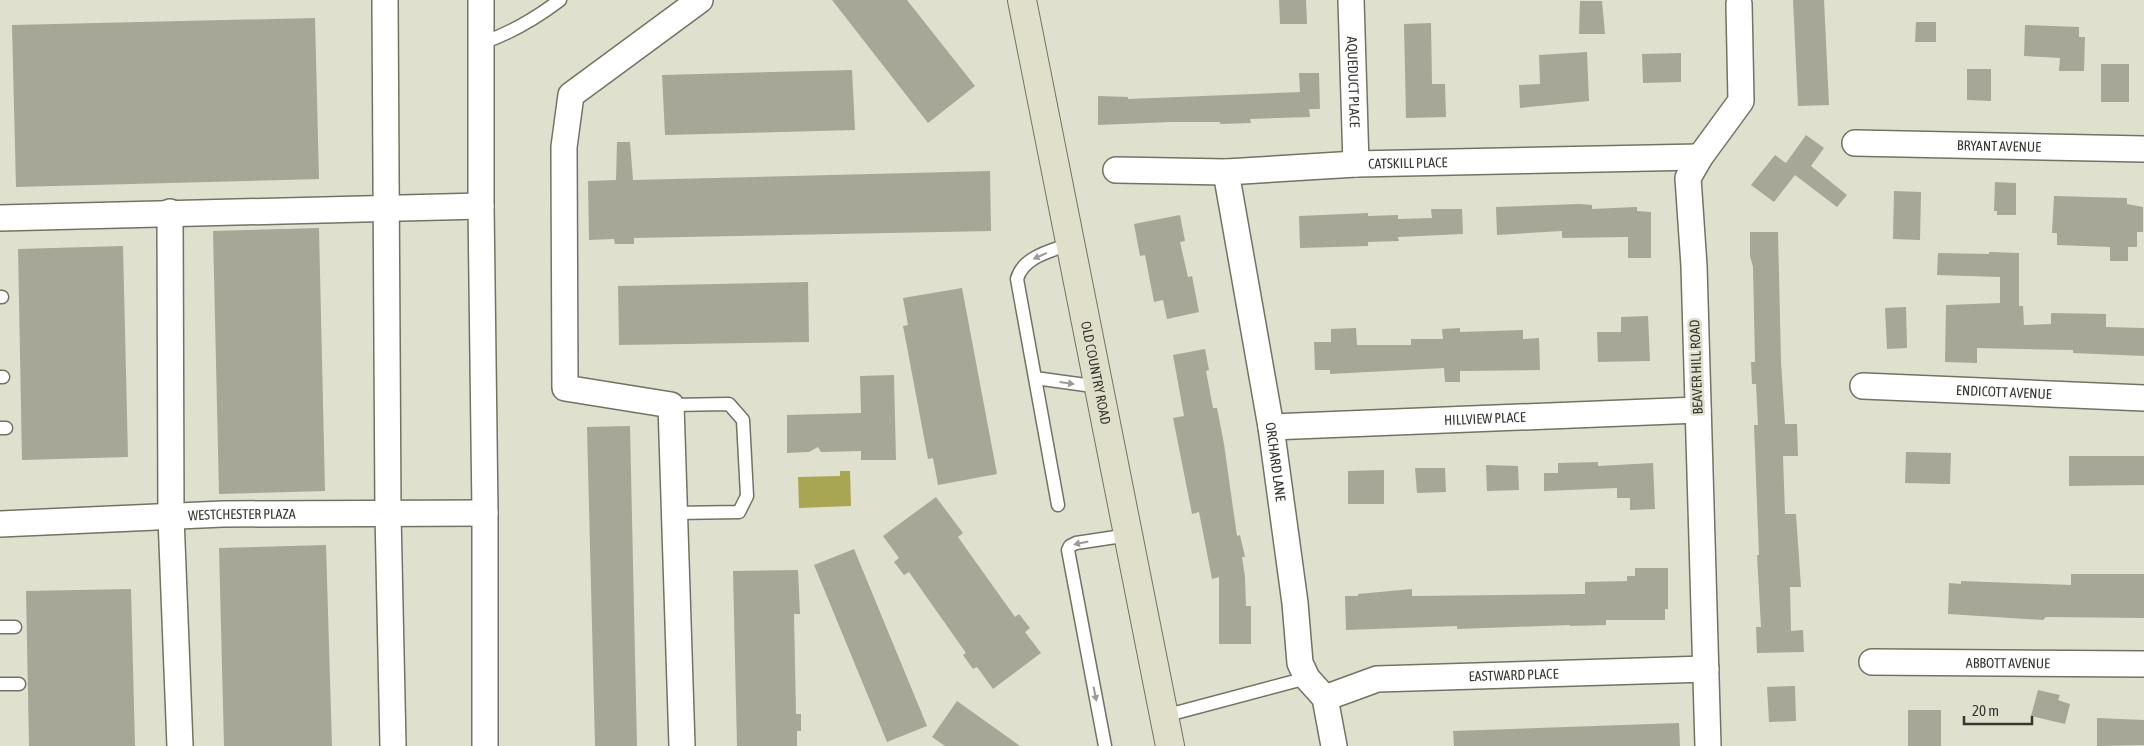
<svg xmlns="http://www.w3.org/2000/svg" width="2144" height="746" font-family="'Asap Condensed',sans-serif">
<style>
.water{fill:#a8a652}
.building{fill:#a6a796}
.lines{fill:none;stroke-linecap:round;stroke-linejoin:round}
.lane-casing{stroke:#737364;stroke-width:15}
.street-casing{stroke:#737364;stroke-width:28}
.secondary-casing{stroke:#737364;stroke-width:30}
.lane{stroke:#fff;stroke-width:12}
.street{stroke:#fff;stroke-width:25}
.secondary{stroke:#e0dfc9;stroke-width:28}
.oneway{fill:#9b9b98}
.labels{text-anchor:middle;dominant-baseline:central;stroke-width:5;stroke-linejoin:round;paint-order:stroke}
.street-label{font-size:14px;fill:#373731;stroke:#e0e0cf}
</style>
<rect width="100%" height="100%" fill="#e0e0cf"/>
<path class="water" d="M 840,471 L 850,471 L 851,506 L 799,508 L 798,477 L 840,476 Z"/>
<path class="building" d="M 832,0 L 907,0 L 975,86 L 928,123 Z
M 1279,0 L 1306,0 L 1307,24 L 1280,24 Z
M 1793,0 L 1824,0 L 1829,105 L 1798,106 Z
M 1580,1 L 1602,1 L 1605,34 L 1579,34 Z
M 315,18 L 319,179 L 16,187 L 12,25 Z
M 1916,22 L 1936,22 L 1936,42 L 1915,42 Z
M 1431,23 L 1432,84 L 1445,84 L 1446,117 L 1406,118 L 1404,24 Z
M 2025,25 L 2079,27 L 2079,37 L 2085,37 L 2084,71 L 2059,71 L 2060,58 L 2024,56 Z
M 1587,52 L 1589,101 L 1520,108 L 1519,85 L 1540,84 L 1539,55 Z
M 1681,53 L 1681,82 L 1643,83 L 1642,54 Z
M 2101,64 L 2129,64 L 2129,102 L 2101,102 Z
M 1967,69 L 1991,69 L 1991,101 L 1967,100 Z
M 852,70 L 855,130 L 665,135 L 662,75 Z
M 1299,73 L 1319,73 L 1320,109 L 1309,109 L 1310,117 L 1250,119 L 1251,123 L 1220,124 L 1220,122 L 1171,122 L 1098,125 L 1098,96 L 1128,97 L 1128,99 L 1300,92 Z
M 1806,135 L 1824,148 L 1811,166 L 1847,195 L 1837,207 L 1795,175 L 1774,202 L 1751,185 L 1775,155 L 1786,163 Z
M 617,142 L 630,142 L 633,180 L 990,171 L 991,231 L 634,238 L 634,244 L 615,244 L 614,239 L 589,240 L 588,181 L 616,180 Z
M 1995,182 L 2016,183 L 2016,215 L 1997,215 L 1997,211 L 1994,211 Z
M 1894,191 L 1921,192 L 1920,240 L 1893,239 Z
M 2054,196 L 2127,198 L 2127,204 L 2143,207 L 2143,232 L 2137,232 L 2137,247 L 2128,247 L 2128,261 L 2110,261 L 2110,247 L 2057,245 L 2057,233 L 2052,233 Z
M 1579,204 L 1592,205 L 1592,209 L 1635,207 L 1637,207 L 1637,211 L 1651,212 L 1651,258 L 1628,258 L 1628,237 L 1562,238 L 1562,231 L 1497,235 L 1496,207 Z
M 1431,209 L 1462,209 L 1463,234 L 1398,237 L 1399,241 L 1368,242 L 1368,246 L 1300,248 L 1299,216 L 1368,213 L 1368,216 L 1398,215 L 1398,219 L 1432,218 Z
M 1180,215 L 1185,241 L 1180,242 L 1188,277 L 1192,276 L 1199,312 L 1167,319 L 1163,300 L 1154,302 L 1145,255 L 1140,256 L 1134,224 Z
M 319,228 L 325,491 L 219,494 L 213,231 Z
M 1750,232 L 1778,232 L 1781,361 L 1785,424 L 1797,424 L 1798,456 L 1783,456 L 1785,514 L 1796,514 L 1801,587 L 1790,587 L 1791,631 L 1803,630 L 1804,652 L 1757,653 L 1756,627 L 1761,627 L 1757,555 L 1759,555 L 1754,425 L 1758,425 L 1756,384 L 1752,384 L 1751,362 L 1755,362 L 1753,267 L 1750,256 Z
M 123,246 L 128,457 L 22,460 L 18,249 Z
M 1989,252 L 2019,253 L 2019,306 L 2023,306 L 2024,325 L 2051,324 L 2051,313 L 2106,314 L 2106,327 L 2144,328 L 2144,356 L 2073,353 L 2073,350 L 1977,348 L 1977,363 L 1945,362 L 1946,305 L 2000,303 L 2000,277 L 1937,275 L 1938,253 L 1989,254 Z
M 808,282 L 809,342 L 619,345 L 618,286 Z
M 962,288 L 997,474 L 938,485 L 933,458 L 928,459 L 907,347 L 903,326 L 908,325 L 903,298 Z
M 1906,307 L 1907,348 L 1887,349 L 1885,308 Z
M 1648,316 L 1650,361 L 1598,362 L 1597,332 L 1621,332 L 1621,317 Z
M 1356,328 L 1357,345 L 1411,345 L 1411,339 L 1443,339 L 1442,329 L 1460,328 L 1460,332 L 1523,330 L 1523,339 L 1539,338 L 1540,370 L 1460,371 L 1460,382 L 1445,382 L 1444,368 L 1330,374 L 1330,370 L 1315,370 L 1314,342 L 1331,342 L 1331,329 Z
M 1205,349 L 1209,370 L 1206,371 L 1213,408 L 1217,408 L 1224,444 L 1237,536 L 1240,535 L 1245,557 L 1242,557 L 1245,577 L 1246,606 L 1251,606 L 1251,644 L 1219,644 L 1219,577 L 1212,579 L 1199,512 L 1192,514 L 1173,418 L 1184,416 L 1173,355 Z
M 894,375 L 896,460 L 861,460 L 861,451 L 821,452 L 818,447 L 809,452 L 787,453 L 787,415 L 861,413 L 860,376 Z
M 630,426 L 637,746 L 595,746 L 587,427 Z
M 1906,452 L 1951,453 L 1950,484 L 1905,483 Z
M 2069,456 L 2144,456 L 2144,485 L 2069,486 Z
M 1598,462 L 1598,466 L 1653,463 L 1655,509 L 1630,510 L 1630,498 L 1617,498 L 1617,488 L 1544,491 L 1544,473 L 1558,473 L 1558,463 Z
M 1486,465 L 1518,466 L 1519,490 L 1487,491 Z
M 1415,468 L 1445,468 L 1446,492 L 1417,493 Z
M 1384,470 L 1384,504 L 1348,504 L 1348,471 Z
M 936,497 L 963,533 L 958,537 L 1015,617 L 1019,614 L 1030,628 L 1025,632 L 1041,653 L 993,689 L 977,667 L 973,669 L 963,655 L 966,653 L 909,572 L 904,575 L 894,562 L 899,558 L 883,536 Z
M 326,545 L 332,746 L 224,746 L 219,548 Z
M 854,549 L 927,726 L 887,742 L 814,565 Z
M 1635,568 L 1668,568 L 1668,609 L 1665,609 L 1665,620 L 1606,620 L 1606,625 L 1570,626 L 1570,625 L 1457,629 L 1457,626 L 1346,630 L 1345,596 L 1358,596 L 1358,594 L 1412,589 L 1412,596 L 1585,594 L 1585,582 L 1627,581 L 1627,576 L 1635,576 Z
M 798,570 L 800,614 L 794,614 L 796,714 L 801,714 L 801,731 L 797,731 L 797,746 L 737,746 L 733,571 Z
M 2071,574 L 2144,574 L 2144,618 L 2046,617 L 2043,620 L 1948,614 L 1949,583 L 1961,584 L 1961,581 L 2071,585 Z
M 131,589 L 135,746 L 29,746 L 26,591 Z
M 1795,686 L 1796,721 L 1769,722 L 1767,687 Z
M 2038,690 L 2060,695 L 2058,700 L 2070,704 L 2065,724 L 2031,716 Z
M 957,701 L 1020,746 L 945,746 L 932,737 Z
M 1908,710 L 1941,710 L 1941,746 L 1908,746 Z
M 2097,718 L 2144,720 L 2144,745 L 2097,746 Z
M 1679,723 L 1680,746 L 1454,746 L 1453,731 Z"/>
<g class="lines">
<g class="lane-casing">
<path id="lane" d="M 482,43 C 511,33 535,19 560,0
M 0,297 L 2,297
M 0,377 L 3,377
M 1035,378 L 1100,387
M 671,405 L 729,404 L 743,420 L 747,496 L 739,512 L 675,513
M 0,428 L 6,428
M 1058,505 L 1017,279 C 1023,256 1052,251 1072,243
M 0,627 L 15,627
M 0,684 L 19,684
M 1164,716 L 1307,678
M 1105,746 L 1068,550 L 1070,546 L 1076,543 L 1129,535"/>
</g>
<g class="street-casing">
<g id="street">
<path d="M 385,0 L 388,514 L 393,746"/>
<path d="M 481,0 L 481,206 L 485,513 L 485,746"/>
<path id="s1" d="M 1351,0 L 1356,164"/>
<path id="s2" d="M 1855,143 L 2144,149"/>
<path id="s3" d="M 1116,170 L 1226,172 L 1356,164 L 1700,157"/>
<path id="s4" d="M 1226,172 L 1271,427 L 1295,603 L 1300,663 L 1307,678 L 1325,698 L 1334,746"/>
<path d="M 170,212 L 171,517 L 180,746"/>
<path d="M 0,218 L 481,206"/>
<path id="s5" d="M 1863,386 L 2144,398"/>
<path id="s6" d="M 1271,427 L 1698,410"/>
<path id="s7" d="M 0,524 L 223,514 L 485,513"/>
<path id="s8" d="M 1872,662 L 2144,664"/>
<path id="s9" d="M 1325,698 L 1377,679 L 1706,669"/>
<path d="M 682,746 L 671,405 L 565,388 L 564,147 L 571,95 L 700,0"/>
<path d="M 1708,746 L 1694,266 L 1688,178 L 1700,157 L 1741,101 L 1739,4"/>
</g>
</g>
<g class="secondary-casing">
<g id="secondary">
<path id="s10" d="M 1022,0 L 1170,746"/>
</g>
</g>
<use href="#lane" class="lane"/>
<use href="#street" class="street"/>
<use href="#secondary" class="secondary"/>
</g>
<defs><path id="oneway-solid" d="M-6-.8H1V-3.2L6.5 0L1 3.2V.8H-6Z" transform="scale(1.25)"/></defs>
<g class="oneway">
<use href="#oneway-solid" transform="translate(1040 256) rotate(156)"/>
<use href="#oneway-solid" transform="translate(1067 383) rotate(8)"/>
<use href="#oneway-solid" transform="translate(1081 543) rotate(168)"/>
<use href="#oneway-solid" transform="translate(1095 694) rotate(79)"/>
</g>
<g class="labels">
<g class="street-label">
<text stroke="none"><textPath href="#s1" startOffset="82">AQUEDUCT PLACE</textPath></text>
<text stroke="none"><textPath href="#s2" startOffset="144">BRYANT AVENUE</textPath></text>
<text stroke="none"><textPath href="#s3" startOffset="292">CATSKILL PLACE</textPath></text>
<text transform="translate(1696 367) rotate(-92)">BEAVER HILL ROAD</text>
<text stroke="none"><textPath href="#s10" startOffset="380">OLD COUNTRY ROAD</textPath></text>
<text stroke="none"><textPath href="#s5" startOffset="141">ENDICOTT AVENUE</textPath></text>
<text stroke="none"><textPath href="#s6" startOffset="214">HILLVIEW PLACE</textPath></text>
<text stroke="none"><textPath href="#s4" startOffset="294">ORCHARD LANE</textPath></text>
<text stroke="none"><textPath href="#s7" startOffset="242">WESTCHESTER PLAZA</textPath></text>
<text stroke="none"><textPath href="#s8" startOffset="136">ABBOTT AVENUE</textPath></text>
<text stroke="none"><textPath href="#s9" startOffset="192">EASTWARD PLACE</textPath></text>
</g>
</g>
<path d="M1964 716v8h68v-8" fill="none" stroke="#373731" stroke-width="2.5"/>
<text x="1972" y="716" font-size="15" fill="#373731" stroke="#e0e0cf" stroke-width="4" paint-order="stroke">20 m</text>
</svg>
